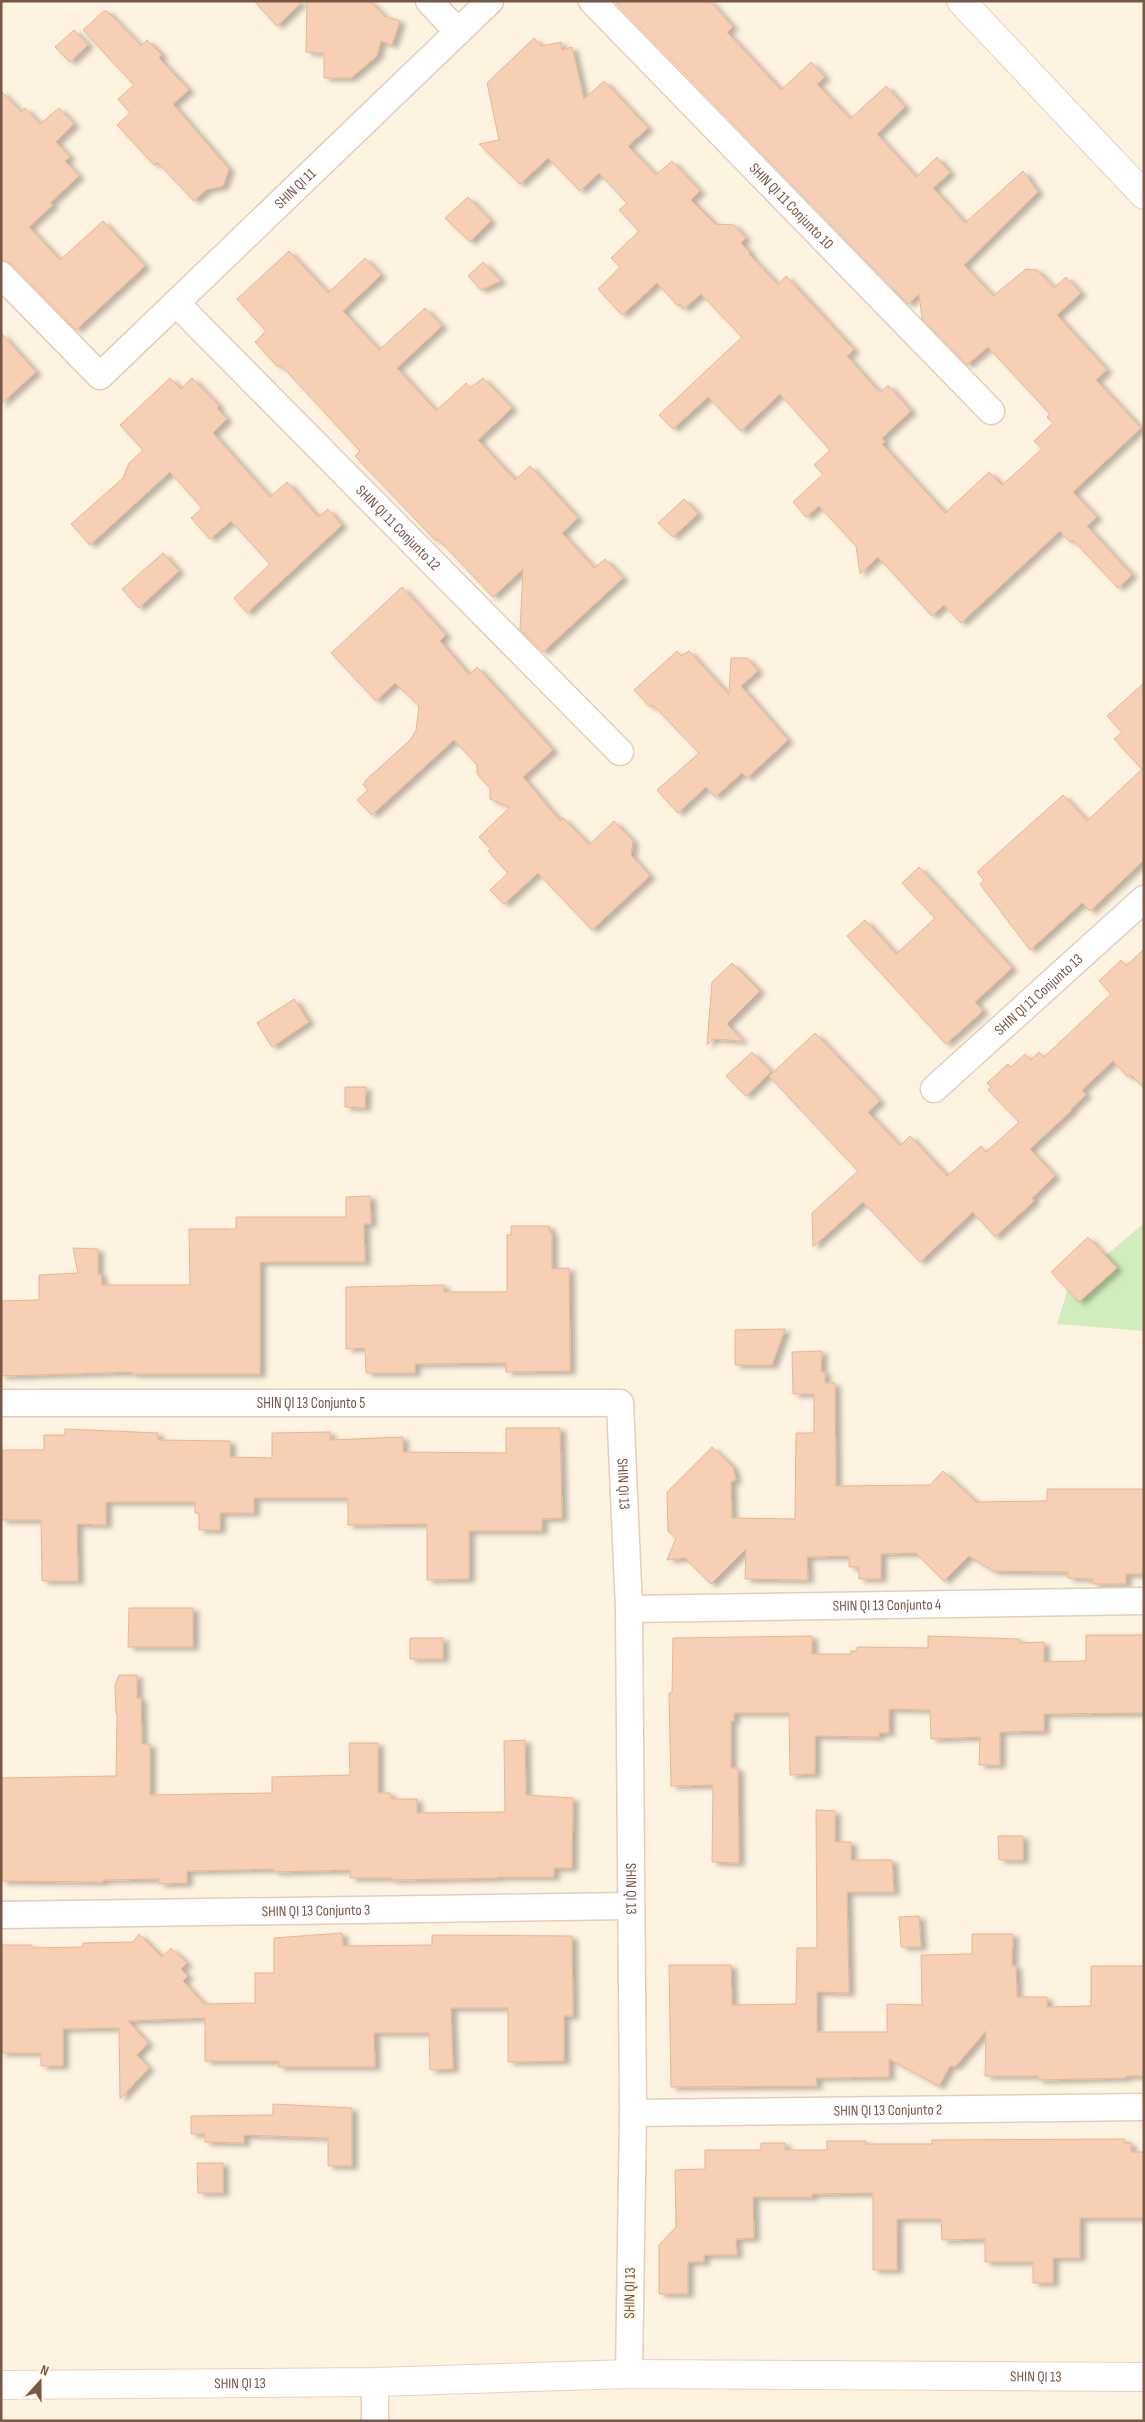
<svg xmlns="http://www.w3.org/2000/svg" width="1145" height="2422" font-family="'Sofia Sans Condensed',sans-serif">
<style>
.green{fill:#d1edbd}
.building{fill:#f6cfb5;stroke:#eab594;filter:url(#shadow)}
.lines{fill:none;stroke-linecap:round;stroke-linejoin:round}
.street-casing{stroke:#e3cebb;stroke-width:29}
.secondary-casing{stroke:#ebd1bb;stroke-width:30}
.street{stroke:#fff;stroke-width:26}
.secondary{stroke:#fff;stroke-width:28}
.labels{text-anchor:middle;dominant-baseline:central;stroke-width:4;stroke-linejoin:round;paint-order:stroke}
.street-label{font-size:15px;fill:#775745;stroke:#fff6e8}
</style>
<defs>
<filter id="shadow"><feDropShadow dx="5.5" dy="3" stdDeviation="2.5" flood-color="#0004"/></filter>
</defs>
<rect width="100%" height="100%" fill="#fef2e0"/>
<path class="green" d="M 1144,1223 L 1144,1331 L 1057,1324 L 1068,1288 Z"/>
<path class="building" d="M 254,1 L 303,1 L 277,26 Z
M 307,1 L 370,1 L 384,16 L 400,21 L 392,45 L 381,41 L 377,56 L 351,78 L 324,78 L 324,53 L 306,52 Z
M 614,1 L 710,1 L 733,27 L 727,32 L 781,90 L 811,62 L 825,77 L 817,84 L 850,119 L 886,86 L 905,107 L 877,134 L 916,177 L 937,157 L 950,173 L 933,188 L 965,223 L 1023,171 L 1038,192 L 964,265 L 993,296 L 1026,269 L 1037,270 L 1054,288 L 1066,277 L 1081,293 L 1057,315 L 1107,370 L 1096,380 L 1141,428 L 1073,492 L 1097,517 L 1087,526 L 1132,575 L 1118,588 L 1073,540 L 1070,542 L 1060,531 L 961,623 L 944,605 L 932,616 L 878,557 L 860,574 L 856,546 L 819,506 L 806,517 L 793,502 L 823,474 L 814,465 L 830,450 L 780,394 L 741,431 L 708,397 L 673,429 L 659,415 L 742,337 L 701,294 L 684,309 L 680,304 L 678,306 L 657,283 L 622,315 L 598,289 L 620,267 L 611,258 L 639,231 L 619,210 L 627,203 L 599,173 L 580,191 L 548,158 L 520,184 L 479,144 L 499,140 L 487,83 L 534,38 L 541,46 L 561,42 L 562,50 L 572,47 L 584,99 L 604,81 L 648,128 L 628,146 L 656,175 L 672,161 L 700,191 L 691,200 L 715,224 L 734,225 L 746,238 L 741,243 L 750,252 L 749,254 L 778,285 L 786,276 L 854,350 L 847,356 L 880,393 L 888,385 L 911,411 L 882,438 L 885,442 L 882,444 L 945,513 L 989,472 L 1002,485 L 1042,449 L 1034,441 L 1053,423 L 1047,417 L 1050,414 L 988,347 L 967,365 L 922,319 L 919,294 L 908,304 Z
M 104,11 L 107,11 L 141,46 L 147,40 L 162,55 L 159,58 L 189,90 L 173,104 L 229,169 L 223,186 L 206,190 L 194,201 L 157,162 L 154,165 L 117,125 L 130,113 L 118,99 L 134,85 L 83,30 Z
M 74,30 L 88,45 L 70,62 L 55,47 Z
M 1,91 L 21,112 L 25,108 L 40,124 L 59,108 L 74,124 L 56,142 L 70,157 L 65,161 L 79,176 L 50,203 L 53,205 L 29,227 L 60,260 L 103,221 L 145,266 L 76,330 L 12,264 L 1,260 Z
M 468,197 L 491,221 L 470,242 L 445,218 Z
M 289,251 L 328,293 L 365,258 L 381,275 L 343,311 L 379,350 L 425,308 L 442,326 L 397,368 L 436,411 L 466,383 L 470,388 L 483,378 L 512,408 L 478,440 L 515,480 L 530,466 L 578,518 L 562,533 L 594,568 L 605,559 L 623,578 L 543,652 L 520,630 L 523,569 L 493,597 L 438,539 L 436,541 L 355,456 L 360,451 L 281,365 L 278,367 L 255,342 L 266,331 L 237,299 Z
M 483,262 L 501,281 L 481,290 L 468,276 Z
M 1,333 L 36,372 L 1,404 Z
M 170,378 L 181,389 L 192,378 L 219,406 L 217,408 L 227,419 L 213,433 L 270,497 L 287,482 L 318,517 L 328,509 L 342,525 L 247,613 L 234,598 L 270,564 L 231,521 L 210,539 L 191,518 L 202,508 L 170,472 L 90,545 L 71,524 L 123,478 L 129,463 L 143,450 L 120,425 Z
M 684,499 L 698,514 L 673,537 L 658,523 Z
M 163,553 L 179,571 L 139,608 L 122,589 Z
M 402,587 L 446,635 L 440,641 L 469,675 L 477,667 L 553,750 L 523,777 L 560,821 L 563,818 L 589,845 L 614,821 L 633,841 L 631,855 L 650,876 L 592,930 L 538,873 L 504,904 L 490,890 L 508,873 L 488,851 L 491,849 L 479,837 L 510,807 L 490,799 L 490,788 L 477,774 L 477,765 L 454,740 L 372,815 L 357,800 L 368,790 L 363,785 L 366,780 L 411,739 L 416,730 L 419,706 L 395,683 L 376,701 L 331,653 Z
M 677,651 L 681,656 L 689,651 L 729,695 L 731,658 L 747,658 L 758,671 L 741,686 L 788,740 L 747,778 L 742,773 L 715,797 L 706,787 L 678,813 L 657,790 L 699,753 L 653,705 L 650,707 L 634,690 Z
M 1144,683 L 1144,860 L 1090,911 L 1082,903 L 1030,950 L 980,884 L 984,880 L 977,872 L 1063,795 L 1087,821 L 1142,769 L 1114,739 L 1122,732 L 1107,716 Z
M 919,867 L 1012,968 L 975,1002 L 983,1011 L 946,1044 L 847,936 L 865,920 L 896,954 L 935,918 L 902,883 Z
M 1144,949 L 1144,1088 L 1131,1075 L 1128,1077 L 1113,1061 L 1082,1090 L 1086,1095 L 1071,1109 L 1072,1110 L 1030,1149 L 1055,1176 L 1032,1198 L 1034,1201 L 995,1237 L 973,1212 L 920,1262 L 863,1202 L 813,1247 L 812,1213 L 858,1171 L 769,1076 L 815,1033 L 880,1101 L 868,1112 L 900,1146 L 910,1136 L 947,1176 L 981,1146 L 986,1152 L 1019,1122 L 988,1090 L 991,1087 L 987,1083 L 1008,1064 L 1011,1067 L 1025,1054 L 1031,1060 L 1039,1052 L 1044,1057 L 1111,994 L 1099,981 L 1121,960 L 1126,966 Z
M 732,963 L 760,991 L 727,1024 L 743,1041 L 713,1039 L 707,1045 L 712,982 Z
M 294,999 L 309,1022 L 272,1047 L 257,1023 Z
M 752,1052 L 771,1072 L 746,1096 L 726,1076 Z
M 345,1087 L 366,1087 L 365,1108 L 345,1107 Z
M 370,1196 L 371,1224 L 364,1224 L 365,1262 L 260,1262 L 260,1374 L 132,1374 L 132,1372 L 1,1376 L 1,1301 L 39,1300 L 39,1275 L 78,1273 L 73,1248 L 98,1249 L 98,1274 L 101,1274 L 102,1285 L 190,1285 L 189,1229 L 236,1229 L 236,1217 L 346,1217 L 346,1197 Z
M 511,1226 L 549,1226 L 550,1233 L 552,1233 L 552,1269 L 569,1268 L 570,1371 L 506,1372 L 506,1363 L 415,1364 L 415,1373 L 366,1373 L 365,1348 L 346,1349 L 346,1287 L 444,1285 L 444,1292 L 507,1292 L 507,1235 L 511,1235 Z
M 1088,1237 L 1117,1268 L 1079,1302 L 1051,1272 Z
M 785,1329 L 772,1365 L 735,1365 L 735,1330 Z
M 822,1351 L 821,1372 L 825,1372 L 825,1383 L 835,1383 L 836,1486 L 930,1485 L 943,1471 L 976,1502 L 1047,1501 L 1047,1489 L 1144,1489 L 1144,1574 L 1126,1574 L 1126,1584 L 1093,1584 L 1093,1579 L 1068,1578 L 1068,1572 L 993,1571 L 969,1556 L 944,1581 L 916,1553 L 881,1554 L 881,1579 L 859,1579 L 859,1567 L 849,1567 L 849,1556 L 807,1557 L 808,1580 L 745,1579 L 746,1549 L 711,1584 L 685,1558 L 667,1560 L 676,1538 L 668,1531 L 667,1492 L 712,1447 L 733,1467 L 736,1480 L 731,1482 L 732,1518 L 795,1519 L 796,1433 L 814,1433 L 814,1394 L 793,1394 L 792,1352 Z
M 506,1428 L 560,1428 L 562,1518 L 542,1519 L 542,1531 L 469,1531 L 469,1579 L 427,1580 L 427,1524 L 348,1525 L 348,1498 L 254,1498 L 254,1513 L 220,1513 L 220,1530 L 199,1530 L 199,1513 L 195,1513 L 195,1502 L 106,1502 L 106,1525 L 77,1524 L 78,1581 L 42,1581 L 41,1520 L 1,1520 L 2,1450 L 44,1450 L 44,1435 L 65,1435 L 65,1429 L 158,1433 L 158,1440 L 230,1441 L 230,1457 L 272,1458 L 272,1433 L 330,1432 L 330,1440 L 403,1437 L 403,1452 L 506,1453 Z
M 129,1608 L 193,1608 L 193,1647 L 128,1647 Z
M 1086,1635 L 1144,1635 L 1144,1713 L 1044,1714 L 1044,1731 L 1000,1732 L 1000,1765 L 979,1765 L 980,1737 L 931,1739 L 930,1710 L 889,1709 L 889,1733 L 879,1733 L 879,1737 L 815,1736 L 815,1774 L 790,1775 L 789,1713 L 734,1713 L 734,1721 L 731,1721 L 731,1768 L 738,1768 L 739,1863 L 712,1862 L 713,1785 L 671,1786 L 669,1693 L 672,1693 L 673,1638 L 812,1636 L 812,1654 L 851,1654 L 851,1651 L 857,1651 L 857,1647 L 928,1648 L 928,1636 L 1019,1639 L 1019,1643 L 1044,1642 L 1044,1662 L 1086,1661 Z
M 410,1638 L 443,1638 L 443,1659 L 410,1659 Z
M 119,1675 L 137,1675 L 137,1698 L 141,1698 L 142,1744 L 150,1744 L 150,1795 L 272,1793 L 272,1777 L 350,1775 L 349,1743 L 378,1743 L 378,1793 L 390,1793 L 391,1799 L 417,1799 L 417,1813 L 505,1812 L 504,1741 L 525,1740 L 526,1795 L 573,1798 L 572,1868 L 554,1868 L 554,1877 L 498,1877 L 498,1878 L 391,1880 L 391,1878 L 350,1878 L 350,1870 L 274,1872 L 273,1869 L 187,1871 L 187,1883 L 159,1884 L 159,1879 L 103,1880 L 103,1882 L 1,1881 L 1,1778 L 116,1776 L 117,1714 L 116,1714 L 115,1685 Z
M 816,1810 L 835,1811 L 835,1842 L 851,1842 L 851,1860 L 892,1860 L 894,1892 L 847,1892 L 849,1993 L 817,1992 L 817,2032 L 887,2032 L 887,2004 L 922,2005 L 921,1955 L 972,1954 L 972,1934 L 1013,1934 L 1012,1966 L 1016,1966 L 1017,1997 L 1047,1997 L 1047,2007 L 1091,2006 L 1091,1966 L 1144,1966 L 1144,2076 L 1126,2076 L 1126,2078 L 1038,2080 L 1038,2076 L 985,2076 L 986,2031 L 956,2066 L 950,2066 L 939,2086 L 889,2059 L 889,2077 L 816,2078 L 817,2086 L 671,2087 L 669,1965 L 731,1965 L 732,2005 L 796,2004 L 797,1948 L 817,1948 Z
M 998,1836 L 1023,1836 L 1023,1860 L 999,1860 Z
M 919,1916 L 921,1947 L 901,1947 L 899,1917 Z
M 342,1933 L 343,1946 L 432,1945 L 432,1935 L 572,1936 L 573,2016 L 564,2016 L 564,2061 L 508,2062 L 508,2008 L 451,2008 L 453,2069 L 430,2070 L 429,2033 L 374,2033 L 375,2067 L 278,2067 L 279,2061 L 205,2061 L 205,2018 L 128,2021 L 148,2043 L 137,2055 L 149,2068 L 120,2099 L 119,2028 L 63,2029 L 63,2066 L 41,2066 L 41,2053 L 1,2053 L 1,1945 L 32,1945 L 32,1948 L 83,1947 L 83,1943 L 133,1942 L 139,1934 L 162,1957 L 171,1948 L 187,1963 L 181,1969 L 188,1976 L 183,1981 L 204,2004 L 255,2003 L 255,1973 L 274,1973 L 274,1938 Z
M 273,2104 L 352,2108 L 352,2166 L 328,2166 L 328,2138 L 244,2135 L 244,2143 L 205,2142 L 205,2134 L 191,2134 L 191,2116 L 273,2115 Z
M 1124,2139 L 1124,2143 L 1131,2143 L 1131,2152 L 1144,2152 L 1144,2218 L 1080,2218 L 1080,2258 L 1053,2258 L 1053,2283 L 1033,2283 L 1033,2262 L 985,2262 L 985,2239 L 942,2240 L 941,2219 L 897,2219 L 897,2270 L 873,2270 L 873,2193 L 812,2194 L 812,2197 L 753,2197 L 754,2238 L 736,2239 L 737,2255 L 704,2255 L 704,2262 L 688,2262 L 688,2294 L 659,2294 L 659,2245 L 676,2227 L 675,2170 L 705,2169 L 705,2150 L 761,2150 L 761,2143 L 785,2143 L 785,2150 L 827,2150 L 827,2141 L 866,2141 L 866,2144 L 932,2144 L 932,2140 Z
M 197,2163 L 223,2163 L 223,2193 L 198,2193 Z"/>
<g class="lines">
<g class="street-casing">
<g id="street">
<path d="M 429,1 L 458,32"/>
<path id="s1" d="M 592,1 L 991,411"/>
<path id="s2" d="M 1,275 L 100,376 L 490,1"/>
<path id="s3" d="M 176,303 L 620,752"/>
<path id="s4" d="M 934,1089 L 1144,899"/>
<path id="s5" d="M 1,1403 L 620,1403 L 629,1609 L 633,2113 L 629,2374"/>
<path id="s6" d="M 629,1609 L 1144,1601"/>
<path id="s7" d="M 1,1915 L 630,1906"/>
<path id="s8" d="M 633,2113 L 1144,2107"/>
<path d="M 375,2421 L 375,2382"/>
</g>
</g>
<g class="secondary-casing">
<g id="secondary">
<path d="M 961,1 L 1144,195"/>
<path id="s9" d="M 1,2385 L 375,2382 L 629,2374 L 1144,2377"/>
</g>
</g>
<use href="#street" class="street"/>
<use href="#secondary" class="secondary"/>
</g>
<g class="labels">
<g class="street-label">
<text stroke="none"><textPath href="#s2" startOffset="412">SHIN QI 11</textPath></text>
<text stroke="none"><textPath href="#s1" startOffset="286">SHIN QI 11 Conjunto 10</textPath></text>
<text stroke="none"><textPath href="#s3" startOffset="316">SHIN QI 11 Conjunto 12</textPath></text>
<text stroke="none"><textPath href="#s4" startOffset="141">SHIN QI 11 Conjunto 13</textPath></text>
<text stroke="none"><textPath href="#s5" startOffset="310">SHIN QI 13 Conjunto 5</textPath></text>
<text stroke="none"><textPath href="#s5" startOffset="700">SHIN QI 13</textPath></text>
<text stroke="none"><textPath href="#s6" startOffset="258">SHIN QI 13 Conjunto 4</textPath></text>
<text stroke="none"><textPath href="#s5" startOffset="1105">SHIN QI 13</textPath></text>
<text stroke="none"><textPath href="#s7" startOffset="315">SHIN QI 13 Conjunto 3</textPath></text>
<text stroke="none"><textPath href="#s8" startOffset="255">SHIN QI 13 Conjunto 2</textPath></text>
<text transform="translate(630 2293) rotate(-89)">SHIN QI 13</text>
<text stroke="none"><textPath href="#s9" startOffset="1035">SHIN QI 13</textPath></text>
<text stroke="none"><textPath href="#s9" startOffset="239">SHIN QI 13</textPath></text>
</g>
</g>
<rect width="1145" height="2422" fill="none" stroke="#775745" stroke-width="5"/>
<g transform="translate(40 2382) rotate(21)" stroke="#fff6e8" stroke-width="4" paint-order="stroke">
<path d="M0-4L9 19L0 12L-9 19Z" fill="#775745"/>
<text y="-8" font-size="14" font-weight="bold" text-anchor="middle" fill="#775745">N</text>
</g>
</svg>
